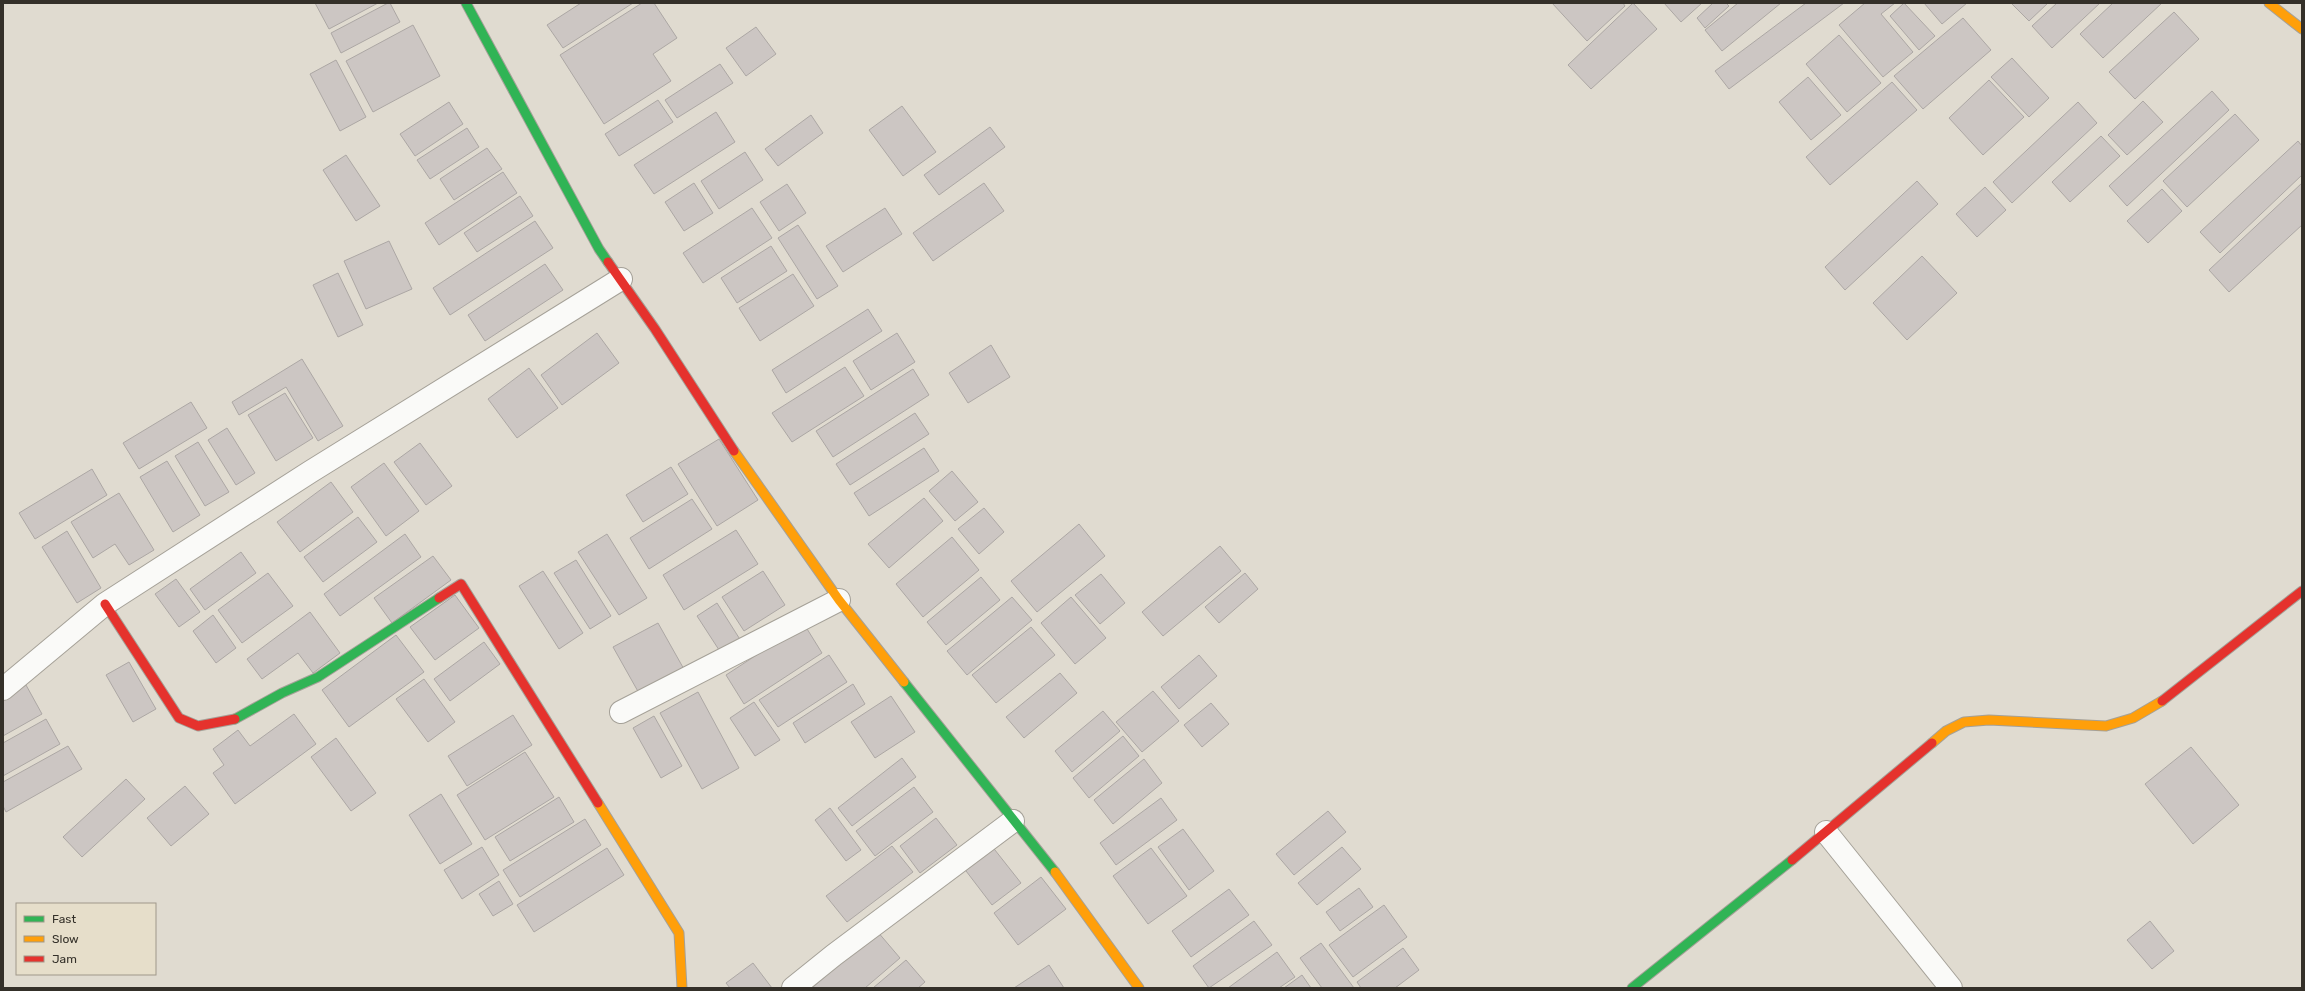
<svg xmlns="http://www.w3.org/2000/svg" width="2305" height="991" font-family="Rubik,sans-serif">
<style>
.building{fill:#ccc6c3;stroke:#aca7a4}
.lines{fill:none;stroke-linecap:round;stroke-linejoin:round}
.street-casing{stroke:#a5a198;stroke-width:24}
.fast-casing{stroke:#a5a198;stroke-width:11}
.slow-casing{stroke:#a5a198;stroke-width:11}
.jam-casing{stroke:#a5a198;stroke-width:11}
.street{stroke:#fafaf8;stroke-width:22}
.fast{stroke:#30b455;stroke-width:9}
.slow{stroke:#ff9f0a;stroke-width:9}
.jam{stroke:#e5322d;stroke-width:9}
</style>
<rect width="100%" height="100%" fill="#e0dbd0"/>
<path class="building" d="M 315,3 L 378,3 L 329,29 Z
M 388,3 L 390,3 L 400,22 L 341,53 L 331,33 Z
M 581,3 L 633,3 L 563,48 L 547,25 Z
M 642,3 L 654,3 L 677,38 L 653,54 L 671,81 L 604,124 L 560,55 Z
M 1552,3 L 1623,3 L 1625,6 L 1587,41 Z
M 1633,3 L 1657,29 L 1591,89 L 1568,65 Z
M 1664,3 L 1702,3 L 1681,22 Z
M 1713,3 L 1726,3 L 1729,6 L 1705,28 L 1697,18 Z
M 1738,3 L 1781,3 L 1722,51 L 1705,30 Z
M 1806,3 L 1844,3 L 1729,89 L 1715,71 Z
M 1865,3 L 1895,3 L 1881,14 L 1913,52 L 1883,77 L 1839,25 Z
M 1904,3 L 1935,36 L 1919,50 L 1890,16 Z
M 1924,3 L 1967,3 L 1942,24 Z
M 2011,3 L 2048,3 L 2029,21 Z
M 2057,3 L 2100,3 L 2052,48 L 2032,26 Z
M 2113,3 L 2162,3 L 2103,58 L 2080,34 Z
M 2174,12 L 2199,39 L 2135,99 L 2109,72 Z
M 1963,18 L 1991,50 L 1923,109 L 1894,76 Z
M 413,25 L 440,76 L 373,112 L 346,61 Z
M 756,27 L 776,54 L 746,76 L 726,48 Z
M 1839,35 L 1881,83 L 1847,112 L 1806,64 Z
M 2012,58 L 2049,98 L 2029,117 L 1991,77 Z
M 336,60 L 366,117 L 340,131 L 310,74 Z
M 720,64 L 733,83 L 677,118 L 665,100 Z
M 1808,77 L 1841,115 L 1811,140 L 1779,102 Z
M 1989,80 L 2024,117 L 1983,155 L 1949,118 Z
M 1892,82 L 1917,110 L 1830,185 L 1806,157 Z
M 2212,91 L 2229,110 L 2127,206 L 2109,186 Z
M 658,100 L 673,122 L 619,156 L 605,134 Z
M 2143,101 L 2163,122 L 2127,155 L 2108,135 Z
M 449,102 L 463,124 L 415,156 L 400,134 Z
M 2078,102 L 2097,123 L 2012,203 L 1993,182 Z
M 902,106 L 936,152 L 903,176 L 869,130 Z
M 716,112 L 735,142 L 654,194 L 634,165 Z
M 2235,114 L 2259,140 L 2187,207 L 2163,181 Z
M 811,115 L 823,133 L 778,166 L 765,149 Z
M 990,127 L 1005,147 L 939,195 L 924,175 Z
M 467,128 L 479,147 L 430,179 L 417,160 Z
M 2101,136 L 2120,156 L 2070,202 L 2052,182 Z
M 2298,141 L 2302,146 L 2302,175 L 2220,253 L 2200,232 Z
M 487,148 L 502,169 L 454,200 L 440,179 Z
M 745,152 L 763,180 L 719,209 L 701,181 Z
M 346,155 L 380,206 L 356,221 L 323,170 Z
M 503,172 L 517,193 L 439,245 L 425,223 Z
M 1917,181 L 1938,204 L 1845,290 L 1825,267 Z
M 694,183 L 713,213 L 684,231 L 665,202 Z
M 984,183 L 1004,211 L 933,261 L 913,233 Z
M 2302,183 L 2302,225 L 2229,292 L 2209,270 Z
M 787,184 L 806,213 L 779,231 L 760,202 Z
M 1985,187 L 2006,210 L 1977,237 L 1956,214 Z
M 2162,189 L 2182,211 L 2148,243 L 2127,221 Z
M 520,196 L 533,216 L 477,252 L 464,233 Z
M 752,208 L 772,238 L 703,283 L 683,253 Z
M 885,208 L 902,234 L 843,272 L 826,246 Z
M 535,221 L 553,248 L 450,315 L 433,288 Z
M 798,225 L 838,286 L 817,299 L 778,238 Z
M 389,241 L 412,289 L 366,309 L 344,261 Z
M 771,246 L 787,271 L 737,303 L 721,278 Z
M 1922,256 L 1957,293 L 1907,340 L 1873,303 Z
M 545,264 L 563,290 L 485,341 L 468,315 Z
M 338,273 L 363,325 L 338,337 L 313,285 Z
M 793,274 L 814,306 L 760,341 L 739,308 Z
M 868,309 L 882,331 L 786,393 L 772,370 Z
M 597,333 L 619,363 L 562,405 L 541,375 Z
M 897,333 L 915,362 L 871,390 L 853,361 Z
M 991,345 L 1010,377 L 968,403 L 949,373 Z
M 302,359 L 343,426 L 318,441 L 286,387 L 239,415 L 232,402 Z
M 845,367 L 864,396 L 792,442 L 772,413 Z
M 529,368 L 558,408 L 517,438 L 488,399 Z
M 913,369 L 929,395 L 833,457 L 816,431 Z
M 285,393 L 313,438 L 276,461 L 248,415 Z
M 191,402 L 207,428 L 139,469 L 123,443 Z
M 915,413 L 929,434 L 850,485 L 836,464 Z
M 227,428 L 255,473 L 236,485 L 208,440 Z
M 719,439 L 758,500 L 717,526 L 678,464 Z
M 198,442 L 229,492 L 205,506 L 175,456 Z
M 420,443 L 452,486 L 426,505 L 394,462 Z
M 924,448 L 939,471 L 869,516 L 854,493 Z
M 167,461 L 200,515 L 173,532 L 140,477 Z
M 384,463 L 419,511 L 386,536 L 351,487 Z
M 671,467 L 688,494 L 643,522 L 626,495 Z
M 92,469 L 107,495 L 35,539 L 19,513 Z
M 952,471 L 978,502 L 955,521 L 929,491 Z
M 331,482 L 353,512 L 300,552 L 277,522 Z
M 119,493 L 154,550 L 129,565 L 115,544 L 93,558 L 71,522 Z
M 924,498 L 943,521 L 889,568 L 868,544 Z
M 692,499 L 712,529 L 649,569 L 630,538 Z
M 984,508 L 1004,532 L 979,554 L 958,529 Z
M 358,517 L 377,542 L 323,582 L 304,557 Z
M 1079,524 L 1105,556 L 1037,612 L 1011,581 Z
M 736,530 L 758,564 L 684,610 L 663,575 Z
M 67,531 L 101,588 L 77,603 L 42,547 Z
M 405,534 L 421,557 L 340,616 L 324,594 Z
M 607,534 L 647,598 L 619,615 L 578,552 Z
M 952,537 L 979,570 L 923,617 L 896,584 Z
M 1220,546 L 1241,571 L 1163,636 L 1142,612 Z
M 241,552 L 256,573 L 205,610 L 190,589 Z
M 433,556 L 451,580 L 392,623 L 374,598 Z
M 576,560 L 611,616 L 590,629 L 554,573 Z
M 543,571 L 583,633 L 559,649 L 519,586 Z
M 763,571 L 785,605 L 744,631 L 722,597 Z
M 268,573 L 293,606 L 242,643 L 218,610 Z
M 1245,573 L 1258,589 L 1219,623 L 1205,607 Z
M 1101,574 L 1125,603 L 1100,624 L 1075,595 Z
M 981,577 L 1000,600 L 946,645 L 927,622 Z
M 176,579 L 200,612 L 179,627 L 155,594 Z
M 455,595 L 479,628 L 435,660 L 410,627 Z
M 1012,597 L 1032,620 L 967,675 L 947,651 Z
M 1071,597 L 1106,638 L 1075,664 L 1041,623 Z
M 717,603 L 741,641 L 721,653 L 697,616 Z
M 310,612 L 340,653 L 313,673 L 298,653 L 262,679 L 247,659 Z
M 213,615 L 236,648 L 216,663 L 193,631 Z
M 658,623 L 685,671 L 640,695 L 613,647 Z
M 804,624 L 822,653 L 744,704 L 726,675 Z
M 1031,627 L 1055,655 L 996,703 L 972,675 Z
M 396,635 L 424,672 L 349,727 L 322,690 Z
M 484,642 L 500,664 L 450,701 L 434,679 Z
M 829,655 L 847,682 L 778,727 L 759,700 Z
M 1199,655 L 1217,676 L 1179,709 L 1161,687 Z
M 129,662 L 156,709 L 133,722 L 106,675 Z
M 1060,673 L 1077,693 L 1024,738 L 1006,717 Z
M 424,679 L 455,722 L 428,742 L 396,699 Z
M 853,684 L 865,704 L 805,743 L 793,723 Z
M 26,685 L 42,714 L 3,736 L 3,698 Z
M 1153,691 L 1179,721 L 1142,752 L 1116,722 Z
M 698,692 L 739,768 L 702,789 L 660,713 Z
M 891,696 L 915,732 L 875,758 L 851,722 Z
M 754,702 L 780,740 L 755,756 L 730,718 Z
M 1211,703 L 1229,724 L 1202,747 L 1184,725 Z
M 1103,711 L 1120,731 L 1072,772 L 1055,751 Z
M 294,714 L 316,744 L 235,804 L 213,773 L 224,765 L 213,749 L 238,730 L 250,746 Z
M 513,715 L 532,745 L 467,786 L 448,756 Z
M 654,716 L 682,766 L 661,778 L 633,728 Z
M 46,719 L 60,744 L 3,776 L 3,743 Z
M 1123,736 L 1139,756 L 1089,798 L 1073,778 Z
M 336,738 L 376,793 L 351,811 L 311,757 Z
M 68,746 L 82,769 L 6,812 L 3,806 L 3,782 Z
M 2191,747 L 2239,805 L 2193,844 L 2145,784 Z
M 525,752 L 554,797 L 485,840 L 457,795 Z
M 902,758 L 916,777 L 852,826 L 838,808 Z
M 1144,759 L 1162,783 L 1113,824 L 1094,800 Z
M 126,779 L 145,799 L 82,857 L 63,837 Z
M 185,786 L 209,814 L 171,846 L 147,818 Z
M 914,787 L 933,812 L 875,856 L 856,831 Z
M 441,794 L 472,844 L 440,864 L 409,815 Z
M 559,797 L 574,822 L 510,861 L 495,837 Z
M 1161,798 L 1177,820 L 1116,865 L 1100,843 Z
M 830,808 L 861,850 L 846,861 L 815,820 Z
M 1328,811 L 1346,832 L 1294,875 L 1276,854 Z
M 936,818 L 957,845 L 920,873 L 900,846 Z
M 585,819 L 601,845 L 520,897 L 503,870 Z
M 1183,829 L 1214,871 L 1189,890 L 1158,847 Z
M 991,845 L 1021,883 L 992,905 L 963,867 Z
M 892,846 L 913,872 L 847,922 L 826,896 Z
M 482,847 L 499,875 L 462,899 L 444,870 Z
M 1342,847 L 1361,869 L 1317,905 L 1298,883 Z
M 607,848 L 624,875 L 534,932 L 517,905 Z
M 1151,848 L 1187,896 L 1148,924 L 1113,876 Z
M 1041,877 L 1066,909 L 1018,945 L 994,913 Z
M 499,881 L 513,904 L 493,916 L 479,894 Z
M 1359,888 L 1373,907 L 1340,931 L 1326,912 Z
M 1229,889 L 1249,915 L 1191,957 L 1172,931 Z
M 1384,905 L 1407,937 L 1353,977 L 1329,945 Z
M 1254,921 L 1272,945 L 1209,988 L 1193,966 Z
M 2150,921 L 2174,951 L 2152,969 L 2127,940 Z
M 877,931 L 900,958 L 865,988 L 812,988 Z
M 1321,943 L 1354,988 L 1322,988 L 1300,958 Z
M 1403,948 L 1419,970 L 1395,988 L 1361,988 L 1357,982 Z
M 1277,952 L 1295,977 L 1279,988 L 1228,988 Z
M 906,960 L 925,982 L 918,988 L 873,988 Z
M 753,963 L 772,988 L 730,988 L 726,983 Z
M 1049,965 L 1064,988 L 1014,988 Z
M 1302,975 L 1311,988 L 1284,988 Z"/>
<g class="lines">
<g class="street-casing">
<path id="street" d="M 3,689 L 105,604 L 310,472 L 621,279
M 621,712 L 839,600
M 1826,832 L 1951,988
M 793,988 L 834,955 L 1013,821"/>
</g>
<g class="fast-casing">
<path id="fast" d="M 466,3 L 599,249 L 608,262
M 904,682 L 1055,872
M 235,719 L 282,693 L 318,677 L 439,598
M 1632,988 L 1792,860"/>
</g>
<g class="slow-casing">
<path id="slow" d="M 2269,3 L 2302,29
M 734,451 L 839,600 L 904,682
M 1932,743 L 1946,731 L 1964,722 L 1989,720 L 2106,726 L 2133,718 L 2162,701
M 598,803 L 679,933 L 682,988
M 1055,872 L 1139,988"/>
</g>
<g class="jam-casing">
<path id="jam" d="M 608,262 L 655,329 L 734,451
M 439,598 L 461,584 L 598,803
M 105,604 L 179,718 L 198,726 L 235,719
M 2162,701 L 2302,591
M 1792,860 L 1932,743"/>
</g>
<use href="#street" class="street"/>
<use href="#fast" class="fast"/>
<use href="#slow" class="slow"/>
<use href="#jam" class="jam"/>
</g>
<rect width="2305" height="991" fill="none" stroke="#343029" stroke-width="8"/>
<rect x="16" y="903" width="140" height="72" fill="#e6deca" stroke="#9f988a"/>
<rect x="24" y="916" width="20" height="6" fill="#30b455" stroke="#9f988a"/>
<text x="52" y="923" font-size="12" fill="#343029">Fast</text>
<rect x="24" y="936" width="20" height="6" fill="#ff9f0a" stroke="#9f988a"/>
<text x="52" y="943" font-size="12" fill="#343029">Slow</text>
<rect x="24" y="956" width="20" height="6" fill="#e5322d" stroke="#9f988a"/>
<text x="52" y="963" font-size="12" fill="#343029">Jam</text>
</svg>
